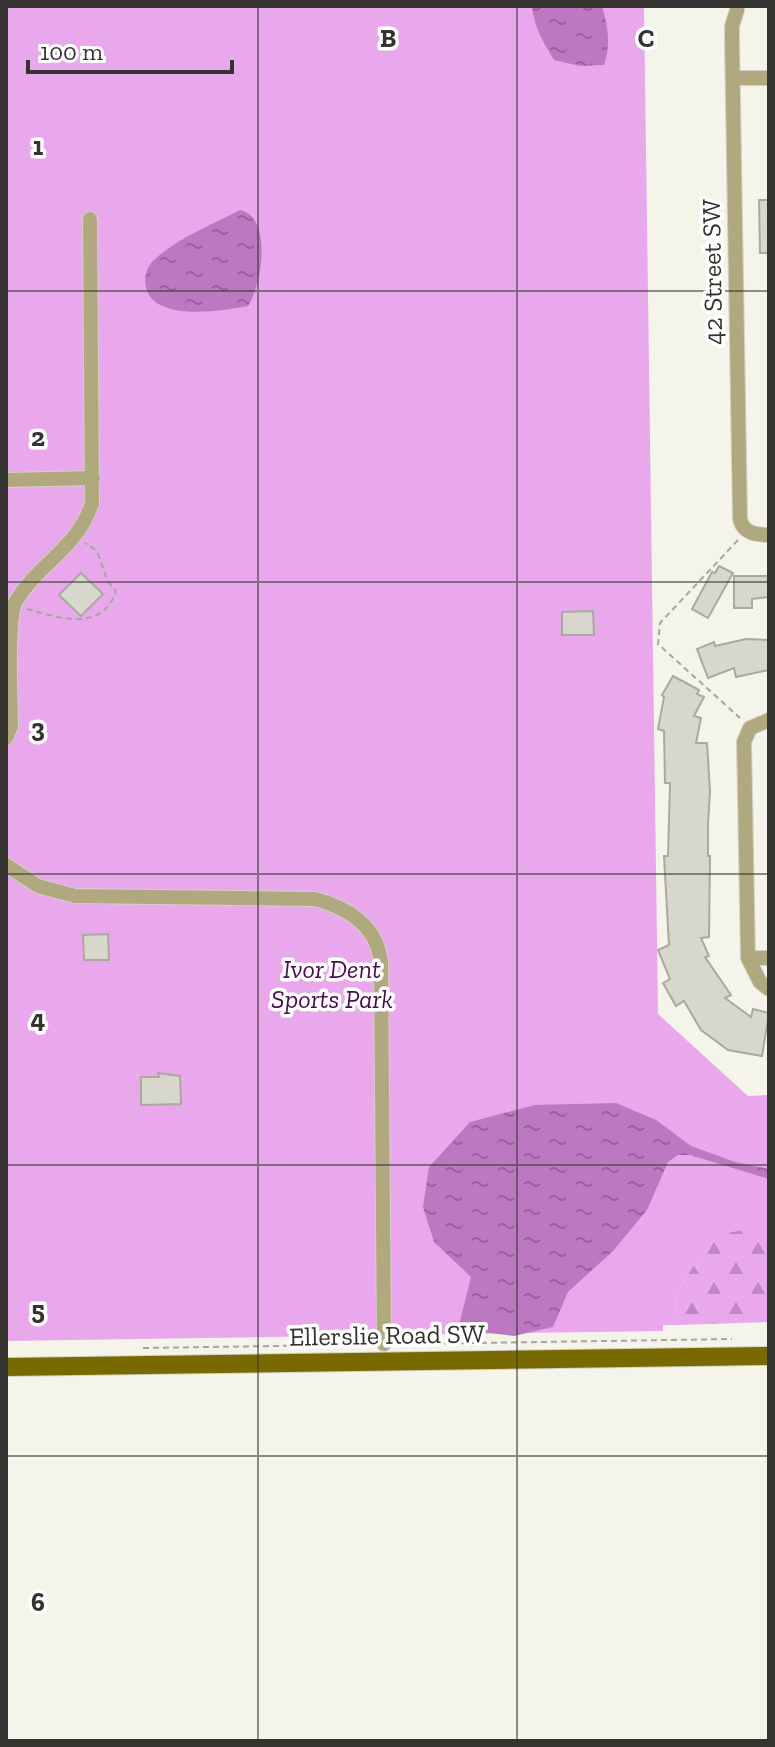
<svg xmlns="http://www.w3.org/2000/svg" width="775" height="1747" font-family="'Zilla Slab',serif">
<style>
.green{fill:#e8a8eb}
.forest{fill:url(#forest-firs)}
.water{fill:url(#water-ripples)}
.building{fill:#d8d7cd;stroke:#aaa99f;stroke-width:2}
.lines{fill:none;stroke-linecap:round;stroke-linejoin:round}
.minor-casing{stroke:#d2d1c8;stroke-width:16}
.major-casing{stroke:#d2d1c8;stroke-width:20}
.path{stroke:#a7a69e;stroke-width:2;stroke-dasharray:6 4;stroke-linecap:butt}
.minor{stroke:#b0a97f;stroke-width:14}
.major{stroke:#786a00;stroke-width:18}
.grid{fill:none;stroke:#34332f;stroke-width:2;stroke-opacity:0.55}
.labels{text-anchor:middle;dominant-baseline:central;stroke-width:7;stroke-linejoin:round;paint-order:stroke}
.street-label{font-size:26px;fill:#34332f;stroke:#fff}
.park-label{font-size:26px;font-style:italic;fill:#4c0c51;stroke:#fff}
.grid-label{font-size:26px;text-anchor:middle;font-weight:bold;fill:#34332f;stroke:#fff;stroke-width:7;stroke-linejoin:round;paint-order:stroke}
</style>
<defs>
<pattern id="forest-firs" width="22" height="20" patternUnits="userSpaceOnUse" patternTransform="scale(2)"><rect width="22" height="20" fill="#e8a8eb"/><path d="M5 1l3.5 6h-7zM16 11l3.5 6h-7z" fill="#bd89bf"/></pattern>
<pattern id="water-ripples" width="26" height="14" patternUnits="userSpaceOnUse" patternTransform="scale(2)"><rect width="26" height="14" fill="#bc78c0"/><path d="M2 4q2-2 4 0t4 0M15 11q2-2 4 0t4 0" fill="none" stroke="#9a639c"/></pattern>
</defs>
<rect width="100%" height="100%" fill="#f5f4ea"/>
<path class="green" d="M 6,6 L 644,6 L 658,1014 L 748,1096 L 769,1095 L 769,1228 L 753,1228 L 700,1255 L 675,1296 L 678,1325 L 663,1325 L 663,1331 L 6,1341 Z"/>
<path class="forest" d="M 753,1228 L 769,1228 L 769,1322 L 678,1325 L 675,1296 L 700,1255 L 723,1234 Z"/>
<path class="water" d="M 532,6 L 602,6 C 608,26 611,45 604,65 L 580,66 L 554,60 C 543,42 534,27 532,6 Z
M 240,210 C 273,217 262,285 248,306 C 222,311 155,322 146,288 C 144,278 146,267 154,260 C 177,238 212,225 240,210 Z
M 616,1103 L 656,1120 L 691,1146 L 735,1162 L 769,1169 L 769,1179 L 690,1155 L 678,1155 L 668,1162 L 647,1210 L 613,1251 L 568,1292 L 553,1327 L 514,1336 L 458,1329 L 471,1277 L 434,1242 L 423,1207 L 429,1167 L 470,1122 L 535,1105 Z"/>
<path class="building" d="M 759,200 L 769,200 L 769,253 L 760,253 Z
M 719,566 L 733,573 L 708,618 L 692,609 L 712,572 L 715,573 Z
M 81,573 L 103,594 L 81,616 L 59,595 Z
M 734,576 L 769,576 L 769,597 L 752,599 L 752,608 L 734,608 Z
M 593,611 L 594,635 L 562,635 L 562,612 Z
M 746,639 L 769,640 L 769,670 L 736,677 L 734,668 L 708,678 L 697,649 L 714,642 L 715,646 Z
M 673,676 L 699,690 L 697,694 L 704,697 L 694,716 L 701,718 L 696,743 L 707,743 L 710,791 L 708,825 L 708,856 L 710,856 L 709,937 L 701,938 L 709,956 L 705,957 L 731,995 L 725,998 L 751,1017 L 753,1009 L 769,1013 L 762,1056 L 728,1050 L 701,1030 L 684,1001 L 676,1006 L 663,983 L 670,979 L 658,950 L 669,945 L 664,856 L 668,856 L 670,783 L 665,783 L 664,731 L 658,729 L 664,697 L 662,695 Z
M 108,934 L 109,960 L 84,960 L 83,935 Z
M 158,1073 L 180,1076 L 181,1104 L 141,1105 L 141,1077 L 159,1077 Z"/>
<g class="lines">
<g class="minor-casing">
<path id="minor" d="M 737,10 L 732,26 L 732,41 L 740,519 C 743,533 756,535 769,535
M 733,78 L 769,78
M 6,480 L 93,478
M 769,720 L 750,728 L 744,742 L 748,958 L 760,982 L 769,989
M 6,738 L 11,726 C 11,701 6,618 16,601 C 39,563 78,548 92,503 L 90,219
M 6,865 L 38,886 L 75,896 L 315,899 C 348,908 377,926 381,962 L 384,1344
M 748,958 L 769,958"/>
</g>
<g class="major-casing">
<path id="major" d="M 6,1367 L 769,1356"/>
</g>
<path class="path" d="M 738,540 L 660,623 L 658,644 L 740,718
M 27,609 C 59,618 102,633 116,591 L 108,582 L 97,551 L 85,543
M 411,1344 L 732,1339
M 143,1348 L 340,1345"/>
<use href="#minor" class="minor"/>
<use href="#major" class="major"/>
</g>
<path class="grid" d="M 258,6 L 258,1741M 517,6 L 517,1741M 6,291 L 769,291M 6,582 L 769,582M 6,874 L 769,874M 6,1165 L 769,1165M 6,1456 L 769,1456"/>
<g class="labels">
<g class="street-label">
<text transform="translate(712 272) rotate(-91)">42 Street SW</text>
<text transform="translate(387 1335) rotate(-1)">Ellerslie Road SW</text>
</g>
<g class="park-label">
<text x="332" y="969">Ivor Dent<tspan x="332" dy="30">Sports Park</tspan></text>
</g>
</g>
<g class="grid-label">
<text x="388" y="47">B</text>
<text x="646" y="47">C</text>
<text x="38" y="155">1</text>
<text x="38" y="446">2</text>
<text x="38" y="737">3</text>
<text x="38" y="1028">4</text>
<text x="38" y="1319">5</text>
<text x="38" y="1611">6</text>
</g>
<rect width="775" height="1747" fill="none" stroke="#34332f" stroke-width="16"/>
<path d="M28 60v12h204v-12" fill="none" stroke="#34332f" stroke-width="4"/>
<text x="40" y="60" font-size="24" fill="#34332f" stroke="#ffffff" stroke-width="6" paint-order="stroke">100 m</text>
</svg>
